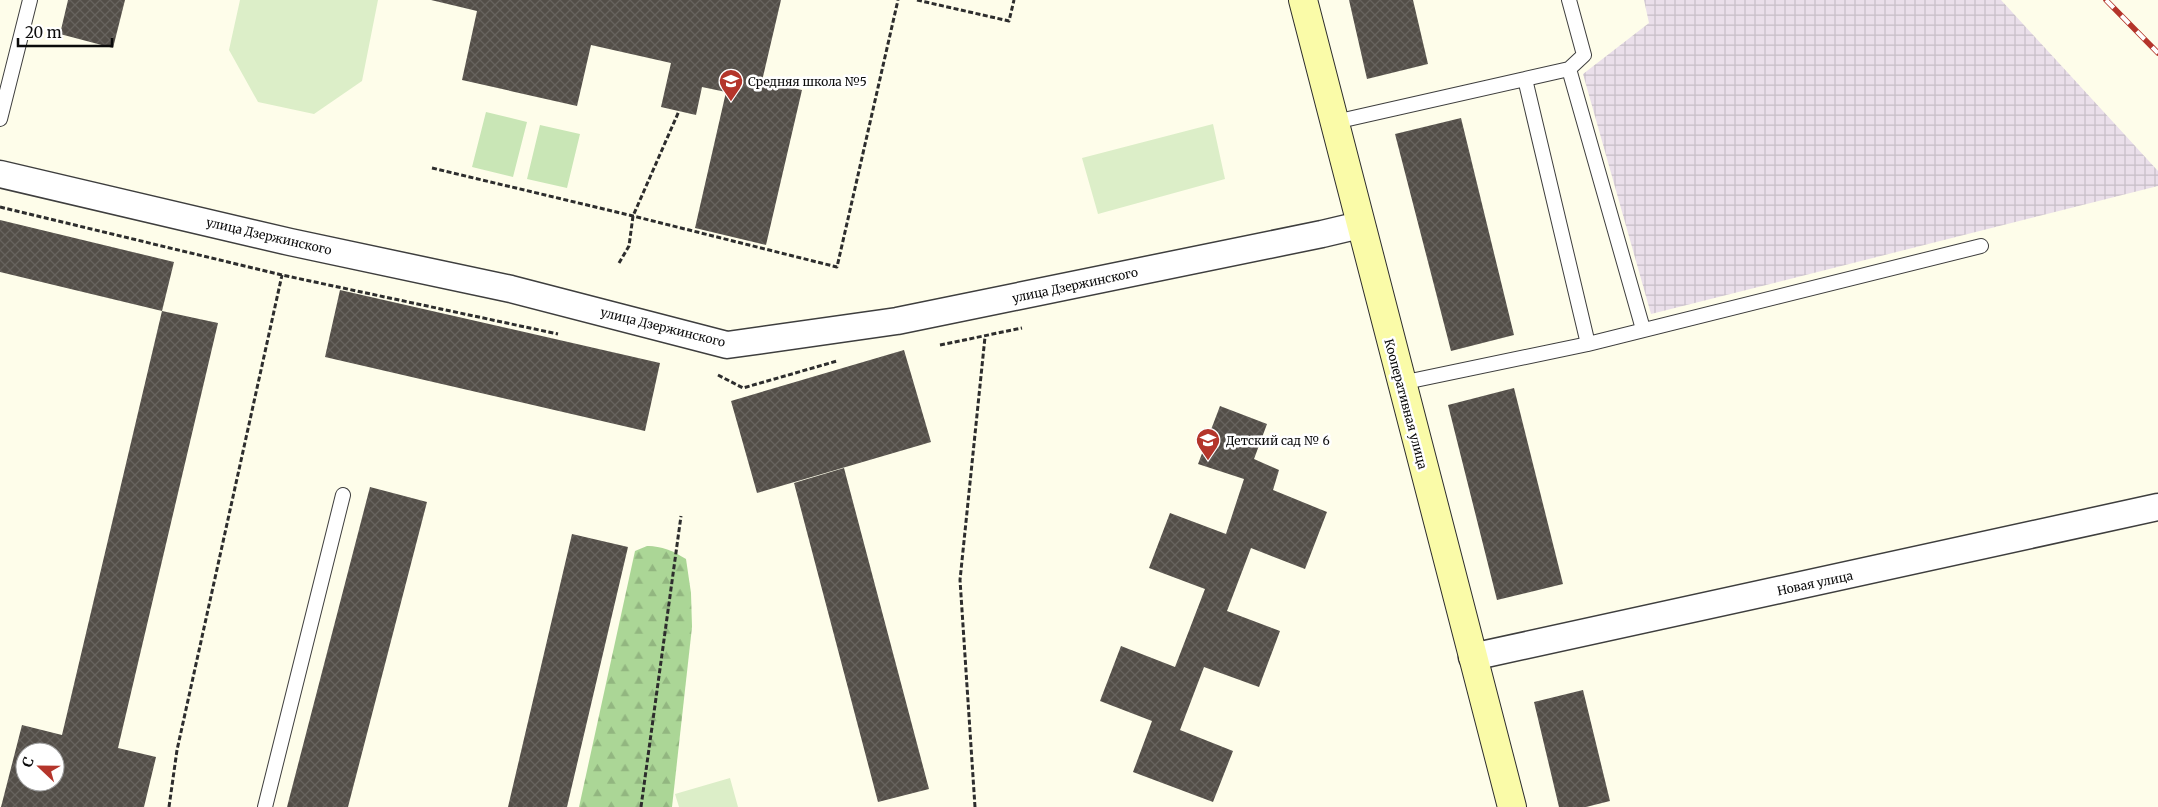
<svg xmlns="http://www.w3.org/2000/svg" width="2158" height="807" font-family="Merriweather,serif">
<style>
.industrial{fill:url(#industrial-grid)}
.grass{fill:#c9e6b6}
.forest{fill:url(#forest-firs)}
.pitch{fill:#dceec8}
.building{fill:url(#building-cross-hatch);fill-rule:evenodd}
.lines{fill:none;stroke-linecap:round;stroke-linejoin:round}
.lane-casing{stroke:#3e3e3e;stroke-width:16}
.street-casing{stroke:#3e3e3e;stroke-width:29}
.secondary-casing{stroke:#2d2d2d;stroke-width:30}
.path{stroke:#2d2d2d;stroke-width:3;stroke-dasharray:5 2.5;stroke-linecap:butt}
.lane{stroke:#fff;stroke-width:14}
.street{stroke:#fff;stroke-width:26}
.secondary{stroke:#fafba8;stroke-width:28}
.rail-casing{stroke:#b4352b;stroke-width:5.5}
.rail{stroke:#fff;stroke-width:4;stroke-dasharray:11;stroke-linecap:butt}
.labels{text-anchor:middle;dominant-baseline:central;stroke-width:5;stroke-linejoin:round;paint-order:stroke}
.poi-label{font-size:12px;fill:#0b0b0b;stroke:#fff;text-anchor:start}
.street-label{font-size:12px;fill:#0b0b0b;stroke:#fff}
</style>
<defs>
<pattern id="industrial-grid" width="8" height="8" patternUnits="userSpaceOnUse" patternTransform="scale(1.25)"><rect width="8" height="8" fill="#eadfea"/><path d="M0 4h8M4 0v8" fill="none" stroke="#c7bec7"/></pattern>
<pattern id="forest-firs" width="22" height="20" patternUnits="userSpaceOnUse" patternTransform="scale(1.25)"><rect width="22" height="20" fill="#abd696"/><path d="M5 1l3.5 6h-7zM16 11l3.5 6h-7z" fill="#92b680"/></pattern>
<pattern id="building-cross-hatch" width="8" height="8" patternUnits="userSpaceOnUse" patternTransform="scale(1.25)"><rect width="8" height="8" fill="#534e48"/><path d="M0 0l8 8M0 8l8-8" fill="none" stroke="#67635e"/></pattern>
</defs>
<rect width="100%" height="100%" fill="#fefdea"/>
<path class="industrial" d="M 1644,0 L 2001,0 L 2158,171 L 2158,186 L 1651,314 L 1583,74 L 1649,23 Z"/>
<path class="grass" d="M 486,112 L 527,122 L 513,177 L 472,167 Z
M 540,125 L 580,134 L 567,188 L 527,179 Z"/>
<path class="forest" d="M 647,546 C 662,546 673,551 686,559 L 691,593 L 692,627 L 672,807 L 579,807 L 635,551 Z"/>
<path class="pitch" d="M 240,0 L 378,0 L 362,81 L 314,114 L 258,102 L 229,50 Z
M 1213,124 L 1225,179 L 1098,214 L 1082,158 Z
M 730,778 L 738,807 L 679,807 L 675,794 Z"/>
<path class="building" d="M 68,0 L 125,0 L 113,48 L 60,34 Z
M 431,0 L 781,0 L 762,81 L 802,90 L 766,245 L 695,228 L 726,92 L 702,87 L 696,115 L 661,107 L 671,63 L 591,45 L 577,106 L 462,80 L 477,11 Z
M 1349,0 L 1413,0 L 1428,64 L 1367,79 Z
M 1461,118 L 1514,335 L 1451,351 L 1395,134 Z
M 0,220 L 174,262 L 162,311 L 218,323 L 118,748 L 156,757 L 144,807 L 1,807 L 22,725 L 62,735 L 162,311 L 0,272 ZM 25,752 L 55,752 L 55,782 L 25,782 Z
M 340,290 L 660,363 L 645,431 L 325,357 Z
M 904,350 L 931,442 L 757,493 L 731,401 Z
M 1514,388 L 1563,584 L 1497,600 L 1448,405 Z
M 1220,406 L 1267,424 L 1254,459 L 1279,470 L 1273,490 L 1327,512 L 1305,569 L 1251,548 L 1227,611 L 1280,631 L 1259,687 L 1204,667 L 1180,730 L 1233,751 L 1213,802 L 1133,772 L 1152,721 L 1100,701 L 1121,646 L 1175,667 L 1205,589 L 1149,568 L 1170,513 L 1226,534 L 1244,479 L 1198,464 Z
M 844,468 L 929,789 L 878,802 L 794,483 Z
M 370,487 L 427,502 L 348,807 L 287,807 Z
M 572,534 L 628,547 L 567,807 L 508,807 Z
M 1583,690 L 1610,801 L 1586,807 L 1559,807 L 1534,702 Z"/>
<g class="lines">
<g class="lane-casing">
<path id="lane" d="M 1569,69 L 1643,329
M 1525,79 L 1569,69 L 1584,55 L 1569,0
M 0,119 L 30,0
M 1335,122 L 1525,79 L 1588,344
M 1401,383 L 1588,344 L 1981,246
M 265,807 L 343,495"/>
</g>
<g class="street-casing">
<path id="street" d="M 0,174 L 290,242 L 511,289 L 727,345 L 897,321 L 1322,234 L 1360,225
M 1472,657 L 2158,507"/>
</g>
<g class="secondary-casing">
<path id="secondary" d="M 1303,0 L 1512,807"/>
</g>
<path class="path" d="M 917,0 L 1009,21 L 1014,0
M 432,168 L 633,216 L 837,267 L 898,0
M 0,207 L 282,275 L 558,334
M 619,263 L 629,246 L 633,216 L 679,111
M 940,345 L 1022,328
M 718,375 L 743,388 L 837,361
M 169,807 L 177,750 L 282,275
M 641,807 L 681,516
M 975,807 L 960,580 L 985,337"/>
<use href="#lane" class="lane"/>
<use href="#street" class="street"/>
<use href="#secondary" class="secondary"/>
<g class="rail-casing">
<path id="rail" d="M 2106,0 L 2158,53"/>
</g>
<use href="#rail" class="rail"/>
</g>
<defs>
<g id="school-pin" transform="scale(1.25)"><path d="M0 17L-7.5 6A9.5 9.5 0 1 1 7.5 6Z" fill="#b4352b" stroke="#fff"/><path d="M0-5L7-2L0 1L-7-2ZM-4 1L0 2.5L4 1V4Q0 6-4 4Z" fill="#fff"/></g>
</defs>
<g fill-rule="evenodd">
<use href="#school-pin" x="731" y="81"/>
<use href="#school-pin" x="1208" y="440"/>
</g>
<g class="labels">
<g class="poi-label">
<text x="748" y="81">Средняя школа №5</text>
<text x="1226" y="440">Детский сад № 6</text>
</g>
<g class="street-label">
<text transform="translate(269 236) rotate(13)">улица Дзержинского</text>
<text transform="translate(1075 285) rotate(-12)">улица Дзержинского</text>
<text transform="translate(663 327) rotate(14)">улица Дзержинского</text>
<text transform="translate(1406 404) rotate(75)">Кооперативная улица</text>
<text transform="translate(1815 583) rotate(-12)">Новая улица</text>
</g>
</g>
<g transform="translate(40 767) rotate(292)"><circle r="24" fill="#ffffff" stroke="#9d9d9d"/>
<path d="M0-4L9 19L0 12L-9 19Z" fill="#b4352b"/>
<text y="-8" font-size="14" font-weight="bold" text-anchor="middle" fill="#0b0b0b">С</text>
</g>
<path d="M18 38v8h94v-8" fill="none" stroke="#0b0b0b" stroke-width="2.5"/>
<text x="25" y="38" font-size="15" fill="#0b0b0b" stroke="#ffffff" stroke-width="4" paint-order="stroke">20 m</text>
</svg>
